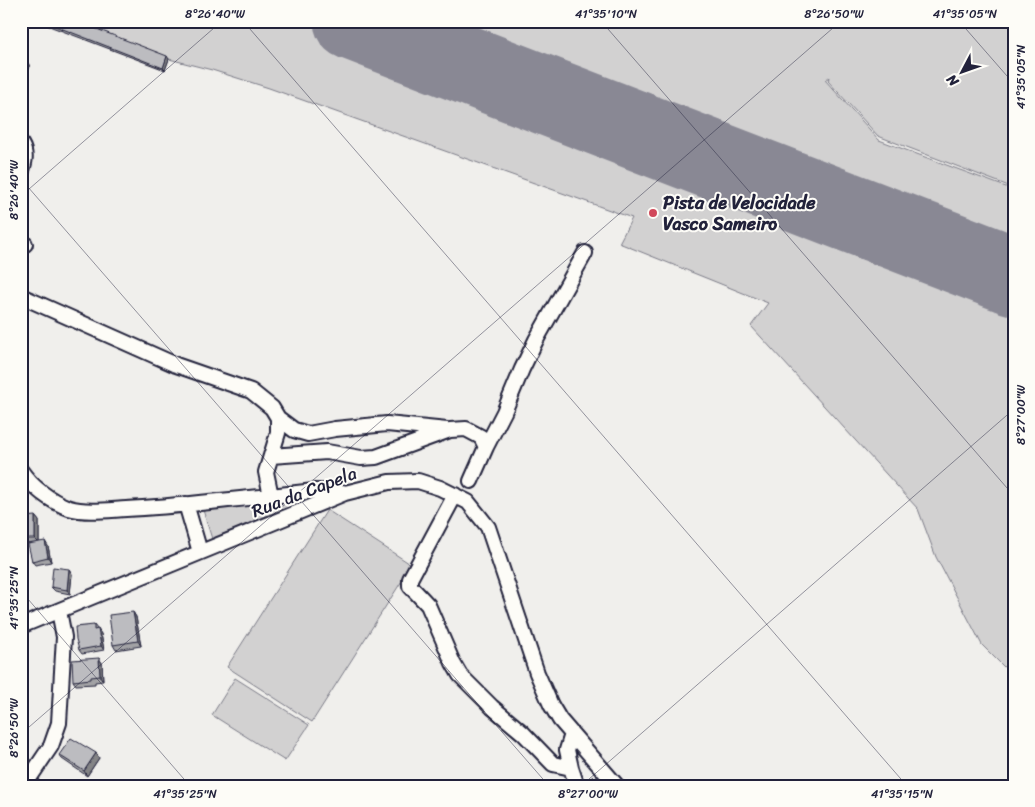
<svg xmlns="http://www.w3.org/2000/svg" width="1035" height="807" font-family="Sriracha,sans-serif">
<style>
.built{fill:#e0e0df}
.green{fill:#d2d1d1;stroke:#7a7a86}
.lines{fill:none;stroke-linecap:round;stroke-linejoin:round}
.runway{stroke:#898894;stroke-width:79}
.minor-casing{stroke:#22223b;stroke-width:18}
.minor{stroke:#fdfcf7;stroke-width:14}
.wall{fill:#a2a2a5;stroke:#22223b}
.shaded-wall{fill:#848486;stroke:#22223b}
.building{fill:#bcbcc0;stroke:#22223b}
.ticks{fill:none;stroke:#22223b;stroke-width:1;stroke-opacity:0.45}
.poi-dot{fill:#d1495b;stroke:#fdfcf7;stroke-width:2}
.labels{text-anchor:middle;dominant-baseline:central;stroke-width:4;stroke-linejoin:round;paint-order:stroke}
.poi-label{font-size:18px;font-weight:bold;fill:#22223b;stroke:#fdfcf7;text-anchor:start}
.street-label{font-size:18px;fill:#22223b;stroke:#fdfcf7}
.neatline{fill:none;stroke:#22223b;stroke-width:2}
.ticks-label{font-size:12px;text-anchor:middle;fill:#22223b}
</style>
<rect width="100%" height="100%" fill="#f0efec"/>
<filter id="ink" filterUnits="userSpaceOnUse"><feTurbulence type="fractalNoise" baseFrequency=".02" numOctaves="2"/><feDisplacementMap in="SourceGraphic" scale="10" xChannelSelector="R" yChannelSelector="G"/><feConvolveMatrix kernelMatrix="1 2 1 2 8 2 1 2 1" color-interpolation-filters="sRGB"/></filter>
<g filter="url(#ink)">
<path class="built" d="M 196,21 L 829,21 L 786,100 L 1014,215 L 1014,333 Z"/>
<path class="green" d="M 71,21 L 302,21 L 1014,298 L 1014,677 L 982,645 L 936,557 L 918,509 L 751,326 L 768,303 L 619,243 L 632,218 L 269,88 L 212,70 L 169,59 Z
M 410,21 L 1014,21 L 1014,188 L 878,136 L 828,81 L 829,77 L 825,80 L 879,140 L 1014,190 L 1014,253 Z
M 316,499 L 212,539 L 203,510 Z
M 327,510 L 412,565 L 312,722 L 227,667 Z
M 235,678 L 309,725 L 285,761 L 212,715 Z"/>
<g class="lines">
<path class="runway" d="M 353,21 L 1014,276"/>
<g class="minor-casing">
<path id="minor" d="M 21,144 C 27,154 25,162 21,173
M 21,241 L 25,244
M 21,296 L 176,365 L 251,391 L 272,408 L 278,418 L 278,433 L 266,472 L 271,496 L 314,491 L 342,492
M 278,418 L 294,430 L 308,434 L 335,429 L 387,424 L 447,430
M 486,447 L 504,412 L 522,369 L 536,340 L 585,253
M 271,456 L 327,452 L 361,458 L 376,457 L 450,430 L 466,429 L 481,437 L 486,447 L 471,481
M 21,471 C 32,487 50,501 69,508 C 86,513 108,510 126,509 C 174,507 223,500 271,496
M 455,495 L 410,579 L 410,586 L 428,605 L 453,663 L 460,675 L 492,707 L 523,733 L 553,764 L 571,768
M 186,504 L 200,552
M 21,626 L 345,493 L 389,482 L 418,481 L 440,488 L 468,502 L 488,527 L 537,673 L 551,705 L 560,720 L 617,786
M 572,734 L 567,750 L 571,768 L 577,786
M 24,786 L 51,746 L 59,723 L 64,637 L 59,611"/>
</g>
<use href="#minor" class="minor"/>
</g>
<path class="wall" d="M 36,21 L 76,21 L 169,59 L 165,70 Z
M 35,516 L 39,521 L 39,542 L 48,546 L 51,562 L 35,565 L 32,561 L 31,544 L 28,544 L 25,539 Z
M 69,569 L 72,574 L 70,594 L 55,591 L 51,587 Z
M 133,612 L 136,617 L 141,646 L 116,650 L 113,645 Z
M 94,625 L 101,634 L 104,650 L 82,654 L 79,650 Z
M 99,658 L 102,663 L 103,681 L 95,682 L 95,684 L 76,685 L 73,681 Z
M 96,753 L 99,758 L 87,776 L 62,759 L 59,755 Z"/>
<path class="shaded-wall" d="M 167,56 L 169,59 L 165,70 L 163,68 Z
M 25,59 L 30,66 L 21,89 L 21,69 Z
M 35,516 L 39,521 L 39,543 L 35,539 Z
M 45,541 L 48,546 L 51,562 L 48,557 Z
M 69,569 L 72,574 L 70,594 L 67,590 Z
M 133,612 L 136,617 L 141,646 L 138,641 Z
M 98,629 L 101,634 L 104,650 L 101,646 Z
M 99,658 L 102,663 L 103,681 L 100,676 Z
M 96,753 L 99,758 L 87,776 L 84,771 Z"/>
<path class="building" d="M 51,21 L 76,21 L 167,56 L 163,68 L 50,24 Z
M 21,58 L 25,59 L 21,69 Z
M 35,516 L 35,539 L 25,539 L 24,517 Z
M 45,541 L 48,557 L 32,561 L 28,544 Z
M 53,567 L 69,569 L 67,590 L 51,587 Z
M 133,612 L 138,641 L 113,645 L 109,615 Z
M 94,625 L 94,630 L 98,629 L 101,646 L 79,650 L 76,639 L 75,627 Z
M 99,658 L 100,676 L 91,677 L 91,679 L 73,681 L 72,660 Z
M 71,738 L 96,753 L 84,771 L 59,755 Z
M 593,776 L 601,786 L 582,786 Z"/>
</g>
<path class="ticks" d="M 243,21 L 907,786M 601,21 L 1014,496M 959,21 L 1014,84M 21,179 L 549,786M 21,196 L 222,21M 21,591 L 190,786M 21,734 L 841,21M 581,786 L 1014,409"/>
<circle class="poi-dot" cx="653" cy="213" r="5"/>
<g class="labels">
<g class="poi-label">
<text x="663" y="203">Pista de Velocidade<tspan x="663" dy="21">Vasco Sameiro</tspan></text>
</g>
<g class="street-label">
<text transform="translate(304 492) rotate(-21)">Rua da Capela</text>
</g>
</g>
<rect width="1035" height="807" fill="none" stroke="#fdfcf7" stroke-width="55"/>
<g transform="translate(962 72) rotate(229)" stroke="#fdfcf7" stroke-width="4" paint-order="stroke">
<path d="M0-4L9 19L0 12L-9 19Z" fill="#22223b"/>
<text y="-8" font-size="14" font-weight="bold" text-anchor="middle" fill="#22223b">N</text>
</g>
<rect x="28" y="28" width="980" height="752" class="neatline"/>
<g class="ticks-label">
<text x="215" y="18">8°26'40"W</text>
<text x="606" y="18">41°35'10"N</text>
<text x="834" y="18">8°26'50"W</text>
<text x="965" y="18">41°35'05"N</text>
<text transform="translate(1021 77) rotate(-90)" y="4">41°35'05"N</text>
<text transform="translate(14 190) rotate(-90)" y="4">8°26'40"W</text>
<text transform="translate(1021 415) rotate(-90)" y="4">8°27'00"W</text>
<text transform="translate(14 598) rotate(-90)" y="4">41°35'25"N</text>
<text transform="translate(14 728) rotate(-90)" y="4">8°26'50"W</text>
<text x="185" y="798">41°35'25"N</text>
<text x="588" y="798">8°27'00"W</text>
<text x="902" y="798">41°35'15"N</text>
</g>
</svg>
